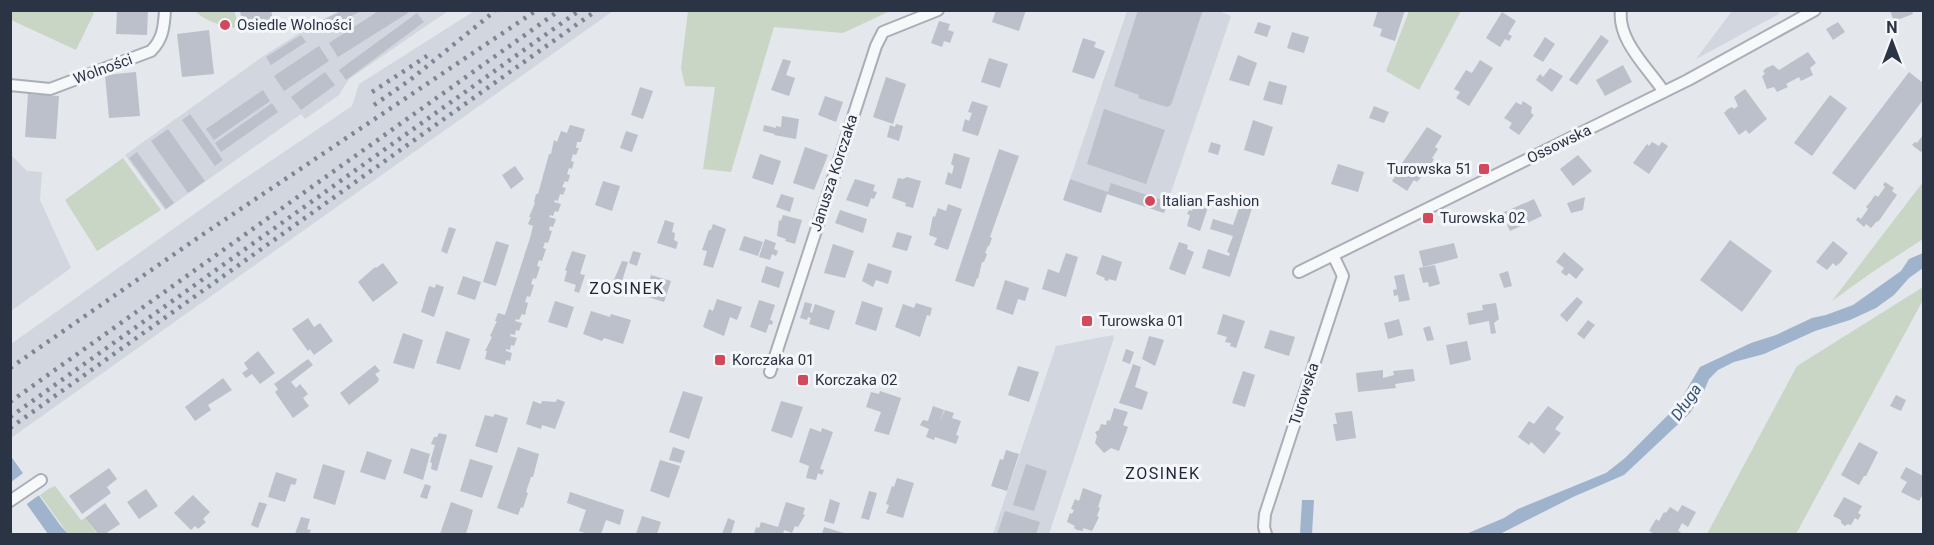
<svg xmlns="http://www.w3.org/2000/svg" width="1934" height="545" font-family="Roboto,sans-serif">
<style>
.built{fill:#d2d6de}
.green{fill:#c9d6c5}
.water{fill:#9fb4cc}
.pier{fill:#e4e7ec}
.building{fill:#bbc0ca}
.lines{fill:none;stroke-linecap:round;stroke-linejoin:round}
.minor-casing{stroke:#a9aeb7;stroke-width:14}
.minor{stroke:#f7f8fa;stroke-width:10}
.rail{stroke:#7d8696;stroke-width:4.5;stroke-dasharray:3 6;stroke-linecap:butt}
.poi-dot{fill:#d1495b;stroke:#f4f6f9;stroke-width:2}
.labels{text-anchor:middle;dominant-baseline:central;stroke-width:6;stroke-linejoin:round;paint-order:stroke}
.poi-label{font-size:15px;fill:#2b3445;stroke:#f4f6f9;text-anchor:start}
.street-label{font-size:15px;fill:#2b3445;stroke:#f4f6f9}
.neighbourhood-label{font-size:16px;letter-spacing:1.5px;fill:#1d2536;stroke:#f4f6f9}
.water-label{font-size:16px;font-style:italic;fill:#34527a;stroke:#f4f6f9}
</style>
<rect width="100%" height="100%" fill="#e4e7ec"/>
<path class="built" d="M 476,10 L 613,11 L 11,438 L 11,344 L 238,183 L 352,106 L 359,84 Z
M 1216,10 L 1231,16 L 1164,213 L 1107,194 L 1108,192 L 1070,179 L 1127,11 Z
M 340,11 L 448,11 L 349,79 L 339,95 L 305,119 L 301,114 L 165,210 L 125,155 L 265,55 L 317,22 Z
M 1732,11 L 1779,11 L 1779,14 L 1696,59 Z
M 10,154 L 27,171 L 42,172 L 40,200 L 71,268 L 11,311 Z
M 1113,335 L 1114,338 L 1049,534 L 993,534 L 1056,346 Z"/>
<path class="green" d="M 89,10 L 94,13 L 76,50 L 11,20 L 11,11 Z
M 195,11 L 234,11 L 238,22 L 235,28 C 220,25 205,21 195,11 Z
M 688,11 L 688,10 L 890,11 L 843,33 L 774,27 L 731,172 L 703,169 L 715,87 L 685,86 L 681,68 Z
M 1409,11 L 1461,11 L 1419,90 L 1386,71 Z
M 123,158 L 161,210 L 97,251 L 65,200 Z
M 1923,182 L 1923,239 L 1871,273 L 1832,301 Z
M 1923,287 L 1923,300 L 1796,534 L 1707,534 L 1797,366 Z
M 55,486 L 81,520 L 85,518 L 97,534 L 68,534 L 40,495 L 50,488 Z"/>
<path class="water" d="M 1923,253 L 1923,268 L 1909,278 L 1894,295 L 1876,308 L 1850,320 L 1815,331 L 1764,354 L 1734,362 L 1718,370 L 1709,379 L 1704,391 L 1690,413 L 1624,475 L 1573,497 L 1500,534 L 1466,534 L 1504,518 L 1518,509 L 1606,473 L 1625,458 L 1677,406 L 1700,367 L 1751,343 L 1776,335 L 1812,318 L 1826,315 L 1853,305 L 1901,271 L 1909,259 Z
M 10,455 L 60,525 L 68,534 L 48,534 L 11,482 Z
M 1302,500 L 1314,500 L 1312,534 L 1300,534 Z"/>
<path class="pier" d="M 26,471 L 42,493 L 24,506 L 10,487 L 11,482 Z"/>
<path class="building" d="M 117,10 L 148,10 L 147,35 L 116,34 Z
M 240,10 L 271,10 L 274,26 L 243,31 Z
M 343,10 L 363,10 L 322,31 L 318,23 Z
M 380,10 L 406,10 L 408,13 L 338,57 L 329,43 Z
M 996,10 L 1026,10 L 1019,31 L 992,22 Z
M 1138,10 L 1203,10 L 1171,105 L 1167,107 L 1138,98 L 1139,95 L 1114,86 Z
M 1378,10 L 1405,10 L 1395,41 L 1380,36 L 1382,29 L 1373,26 Z
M 1890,10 L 1912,10 L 1913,14 L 1897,20 L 1896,18 L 1893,19 Z
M 1502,12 L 1516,21 L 1508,34 L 1512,36 L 1509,41 L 1505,39 L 1500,47 L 1486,38 Z
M 417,13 L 424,22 L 346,80 L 339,70 Z
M 939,21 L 950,24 L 948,30 L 954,32 L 950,43 L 944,41 L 942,47 L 931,43 Z
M 1258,22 L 1271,26 L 1267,37 L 1254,33 Z
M 1838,22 L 1845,32 L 1833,40 L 1826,29 Z
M 209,30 L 214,74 L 182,77 L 177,34 Z
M 1292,32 L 1309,37 L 1304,53 L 1287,48 Z
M 301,35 L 306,42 L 271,65 L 266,57 Z
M 1601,35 L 1609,41 L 1577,85 L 1569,80 Z
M 1545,37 L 1555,44 L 1543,62 L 1533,56 Z
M 1083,38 L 1096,42 L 1094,47 L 1105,51 L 1094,79 L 1072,72 Z
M 319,46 L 329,61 L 284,91 L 274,76 Z
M 1808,52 L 1816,63 L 1810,68 L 1813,75 L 1801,81 L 1799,77 L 1786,84 L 1788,87 L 1777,92 L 1774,87 L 1767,89 L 1762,76 L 1765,74 L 1763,71 L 1766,68 L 1773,65 L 1779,70 Z
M 1238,55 L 1257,63 L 1249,86 L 1229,80 Z
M 989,58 L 1008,64 L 1000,88 L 981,82 Z
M 783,59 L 791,61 L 786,75 L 795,78 L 789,96 L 771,90 Z
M 1480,60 L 1493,68 L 1469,106 L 1456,98 L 1460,92 L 1454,89 L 1466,70 L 1472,73 Z
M 1623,65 L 1632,82 L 1605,96 L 1596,80 Z
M 1550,68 L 1563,76 L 1552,92 L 1536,80 L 1540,74 L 1543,77 Z
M 136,72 L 140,116 L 109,118 L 105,75 Z
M 325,72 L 335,85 L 301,110 L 291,97 Z
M 1909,72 L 1923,83 L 1923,100 L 1855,190 L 1832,173 Z
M 886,77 L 906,84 L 893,124 L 873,117 Z
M 1269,81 L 1287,86 L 1282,105 L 1263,100 Z
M 640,87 L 653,91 L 643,119 L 631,115 Z
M 1745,89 L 1767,119 L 1749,134 L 1746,130 L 1739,135 L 1724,113 L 1728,109 L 1732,107 L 1734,109 L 1738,106 L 1734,97 Z
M 263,90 L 270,101 L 214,140 L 206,129 Z
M 28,94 L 59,96 L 56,139 L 25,137 Z
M 1830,95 L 1847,108 L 1812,156 L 1794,143 Z
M 825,96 L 843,102 L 836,122 L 818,115 Z
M 972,101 L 988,106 L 978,136 L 962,131 L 965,119 L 969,121 L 972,113 L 968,112 Z
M 1523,101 L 1532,107 L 1531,113 L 1534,115 L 1519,135 L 1509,128 L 1512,123 L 1504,118 L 1516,102 L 1521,105 Z
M 272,103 L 278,112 L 221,152 L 215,143 Z
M 1374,106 L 1389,112 L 1384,123 L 1369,118 Z
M 1104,109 L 1165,130 L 1146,184 L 1087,164 Z
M 190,114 L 223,160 L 215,166 L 182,120 Z
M 782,116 L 799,119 L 796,139 L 774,135 L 775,134 L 763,131 L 764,125 L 776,128 L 776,126 L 781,127 Z
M 1253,120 L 1273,127 L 1264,156 L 1244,150 Z
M 896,124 L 903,126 L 899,141 L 887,137 L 890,125 L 895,127 Z
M 570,125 L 585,129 L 581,142 L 577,142 L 576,148 L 579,148 L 576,155 L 573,154 L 571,161 L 574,162 L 572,169 L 569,168 L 567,174 L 570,175 L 568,182 L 565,181 L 562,187 L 566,188 L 563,195 L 560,194 L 558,201 L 555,200 L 554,202 L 561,204 L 558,212 L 555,211 L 553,216 L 550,215 L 549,217 L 556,219 L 553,227 L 550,226 L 549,230 L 552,231 L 548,243 L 545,242 L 543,248 L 546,249 L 542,261 L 539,260 L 537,266 L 540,267 L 536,279 L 533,278 L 531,284 L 534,285 L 530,297 L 527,296 L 525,302 L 528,303 L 525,315 L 522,314 L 519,320 L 516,319 L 515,321 L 522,323 L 519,331 L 516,330 L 515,335 L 511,334 L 510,336 L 517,338 L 514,346 L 511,345 L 510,350 L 506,349 L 506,351 L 512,353 L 510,361 L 506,360 L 505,365 L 485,359 L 487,351 L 485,351 L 492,337 L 490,336 L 497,321 L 495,321 L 498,313 L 505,315 L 530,238 L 533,226 L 528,224 L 531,217 L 529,217 L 535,203 L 534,202 L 536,194 L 538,194 L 549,154 L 551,154 L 554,140 L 557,142 L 561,131 L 567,133 Z
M 1427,127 L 1442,136 L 1435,147 L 1438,149 L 1432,158 L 1434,159 L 1430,166 L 1417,182 L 1414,180 L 1407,191 L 1392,181 L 1399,171 L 1398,169 Z
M 168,129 L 205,181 L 188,193 L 151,141 Z
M 626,131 L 638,135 L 632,152 L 620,148 Z
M 1923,135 L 1923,149 L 1921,152 L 1912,145 L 1915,142 L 1917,143 Z
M 1211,142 L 1221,145 L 1218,155 L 1208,152 Z
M 1652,142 L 1659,146 L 1662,142 L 1668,146 L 1649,174 L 1633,163 L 1647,144 L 1649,146 Z
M 805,147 L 828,155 L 814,190 L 793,183 Z
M 999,149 L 1019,156 L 990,237 L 992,238 L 989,246 L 988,246 L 985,253 L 987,254 L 984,262 L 982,262 L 978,279 L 977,278 L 974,287 L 955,281 Z
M 137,152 L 174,203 L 166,209 L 129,158 Z
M 954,153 L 970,158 L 961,189 L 945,184 L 948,172 L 952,174 L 954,166 L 951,164 Z
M 760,154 L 781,161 L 773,185 L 752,178 Z
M 1578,155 L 1592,171 L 1573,186 L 1560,169 Z
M 1338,164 L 1364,172 L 1358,192 L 1331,184 Z
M 515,166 L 524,179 L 511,189 L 502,175 Z
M 907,177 L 921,181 L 913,208 L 905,206 L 906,203 L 892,198 L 898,178 L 903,179 Z
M 855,179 L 875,185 L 873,191 L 877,192 L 874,199 L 871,198 L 868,207 L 846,200 Z
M 1070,179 L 1108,192 L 1111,183 L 1168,202 L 1164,213 L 1107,194 L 1101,213 L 1063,200 Z
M 603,181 L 620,186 L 612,211 L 595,205 Z
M 1885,182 L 1894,188 L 1892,191 L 1897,195 L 1878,222 L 1877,221 L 1871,228 L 1866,224 L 1864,227 L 1856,220 L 1858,217 L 1861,219 L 1868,209 L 1866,207 L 1871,201 L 1875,195 L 1878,197 L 1885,187 L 1883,185 Z
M 781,194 L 794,198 L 790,212 L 776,207 Z
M 1197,197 L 1210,201 L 1200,231 L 1187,226 L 1190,215 L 1187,214 L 1189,210 L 1192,211 Z
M 1585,197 L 1583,210 L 1571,213 L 1567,203 Z
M 1534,199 L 1542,216 L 1510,231 L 1502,213 Z
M 948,204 L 962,209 L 948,250 L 934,245 L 937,238 L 929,235 L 933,216 L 935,217 L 938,208 L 946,211 Z
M 1240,205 L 1252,208 L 1230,277 L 1202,268 L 1208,249 L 1229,256 L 1230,253 L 1227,252 L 1233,236 L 1210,229 L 1213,219 L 1233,225 Z
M 840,210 L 867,219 L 863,233 L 835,223 Z
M 783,215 L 802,220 L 795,244 L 785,241 L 786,239 L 777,236 L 779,220 L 781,221 Z
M 665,220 L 674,223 L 672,232 L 675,233 L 674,240 L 678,242 L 676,249 L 657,243 Z
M 713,224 L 726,229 L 713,268 L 703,265 L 707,251 L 702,250 L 709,230 L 711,230 Z
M 449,227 L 456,229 L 447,254 L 441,251 Z
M 897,232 L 912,236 L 907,251 L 892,247 Z
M 744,236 L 763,242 L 758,256 L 739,250 Z
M 765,239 L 776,243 L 774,249 L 778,251 L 776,256 L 772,254 L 770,260 L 759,257 Z
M 1730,240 L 1772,271 L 1742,312 L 1700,280 Z
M 496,241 L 509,245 L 496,286 L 483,282 Z
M 1833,241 L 1848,253 L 1840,263 L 1836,266 L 1833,263 L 1827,270 L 1816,262 Z
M 1179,242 L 1188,245 L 1187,249 L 1194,252 L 1185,275 L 1169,269 Z
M 1454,243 L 1458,258 L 1423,267 L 1419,251 Z
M 833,244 L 854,251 L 845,278 L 824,273 Z
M 572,251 L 586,255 L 580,274 L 585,275 L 579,293 L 574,291 L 576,285 L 564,281 L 567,271 L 565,270 Z
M 633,251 L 641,253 L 637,266 L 629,263 Z
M 1564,252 L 1584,269 L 1576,279 L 1569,273 L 1566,276 L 1561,272 L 1564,268 L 1556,262 Z
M 1066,253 L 1078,257 L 1066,297 L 1042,289 L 1048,269 L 1059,273 Z
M 1102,255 L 1122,262 L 1116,281 L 1109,279 L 1108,281 L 1104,280 L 1105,278 L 1096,274 Z
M 622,261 L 628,262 L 618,294 L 609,291 Z
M 383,263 L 398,283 L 373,302 L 358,282 L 375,267 L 376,268 Z
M 868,263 L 892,271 L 888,284 L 876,280 L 873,287 L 862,281 Z
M 1435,265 L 1440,284 L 1429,287 L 1428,282 L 1423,283 L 1419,268 Z
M 766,266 L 784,272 L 779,288 L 761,282 Z
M 1508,271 L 1512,286 L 1504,288 L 1499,274 Z
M 1404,274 L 1410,300 L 1399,302 L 1398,295 L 1394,296 L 1393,290 L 1397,289 L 1394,276 Z
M 651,275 L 671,281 L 664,302 L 645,296 Z
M 463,276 L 481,282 L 475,300 L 457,294 Z
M 1005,280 L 1029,288 L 1025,301 L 1018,299 L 1013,315 L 996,309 Z
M 436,284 L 444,287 L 434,317 L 421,312 L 429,286 L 435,288 Z
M 1577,297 L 1583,302 L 1567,322 L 1560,315 Z
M 717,299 L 742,307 L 737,320 L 730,317 L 724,336 L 703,327 L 709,309 L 713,311 Z
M 759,300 L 775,305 L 770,320 L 773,321 L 772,325 L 769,324 L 766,333 L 750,327 Z
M 555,301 L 574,307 L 567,328 L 548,322 Z
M 862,301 L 883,308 L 876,331 L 855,324 Z
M 805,302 L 812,304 L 810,312 L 812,313 L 815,304 L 835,311 L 829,330 L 809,324 L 811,318 L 808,317 L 807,320 L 800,318 Z
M 916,303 L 932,308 L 930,316 L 927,315 L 920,337 L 895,327 L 903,304 L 914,308 Z
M 1496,303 L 1499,319 L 1494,323 L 1496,333 L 1491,334 L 1489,321 L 1469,325 L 1467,313 L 1483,310 L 1482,305 Z
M 591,311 L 610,317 L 611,314 L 631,320 L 623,344 L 604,338 L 602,341 L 583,334 Z
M 1223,314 L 1245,321 L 1236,348 L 1230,346 L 1231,343 L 1225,342 L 1227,337 L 1217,334 Z
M 308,318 L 314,327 L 320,323 L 333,341 L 314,355 L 310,349 L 308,351 L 292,329 Z
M 1399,319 L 1403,335 L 1388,339 L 1384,323 Z
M 1588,320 L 1595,325 L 1584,339 L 1577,334 Z
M 1430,326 L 1434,340 L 1427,341 L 1423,328 Z
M 1270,330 L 1295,337 L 1289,356 L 1264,348 Z
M 446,331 L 470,339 L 460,370 L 436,363 Z
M 403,333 L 423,340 L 414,369 L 393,363 Z
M 1149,336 L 1164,340 L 1155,366 L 1142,359 Z
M 1467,341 L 1471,360 L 1450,365 L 1446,345 Z
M 1126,349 L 1134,352 L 1130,364 L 1122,361 Z
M 258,351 L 275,373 L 260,384 L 252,374 L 246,378 L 242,373 L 248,369 L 244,363 Z
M 308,359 L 313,365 L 291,382 L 296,388 L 300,384 L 308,394 L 303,398 L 309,406 L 293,418 L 275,392 L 278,389 L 274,384 Z
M 1133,364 L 1141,367 L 1135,387 L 1148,392 L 1142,410 L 1119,403 Z
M 375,365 L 380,371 L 375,374 L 379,379 L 378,382 L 349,405 L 340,393 Z
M 1018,366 L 1039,372 L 1029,402 L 1008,395 Z
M 1413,369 L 1415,381 L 1395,384 L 1396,388 L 1358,392 L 1356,373 L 1383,370 L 1383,378 L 1394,375 L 1393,371 Z
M 1243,371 L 1255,375 L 1245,407 L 1232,403 Z
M 223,378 L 232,390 L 208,405 L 211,410 L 195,421 L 185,407 Z
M 683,391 L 703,397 L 689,439 L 669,432 Z
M 880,391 L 901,398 L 889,435 L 874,431 L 881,412 L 866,407 L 871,392 L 879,394 Z
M 1896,395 L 1906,400 L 1901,411 L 1890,406 Z
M 557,399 L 565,402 L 555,429 L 542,425 L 541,429 L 526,424 L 533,401 L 541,404 L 542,401 L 556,402 Z
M 781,401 L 803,407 L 792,438 L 771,431 Z
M 933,406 L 944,410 L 940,420 L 945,410 L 954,413 L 952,418 L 961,421 L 956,435 L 959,436 L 956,444 L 935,437 L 934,440 L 926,437 L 929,429 L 920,425 L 923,420 L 928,421 Z
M 1548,406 L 1564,417 L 1555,429 L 1561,433 L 1544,454 L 1531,442 L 1529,445 L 1518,437 L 1529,421 L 1534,424 Z
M 1114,408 L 1128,412 L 1123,425 L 1128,427 L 1119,451 L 1111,448 L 1104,453 L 1095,443 L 1097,436 L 1095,432 L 1099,430 L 1101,424 L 1106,425 L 1107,420 L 1110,421 Z
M 1352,411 L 1356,438 L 1336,441 L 1333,424 L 1337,424 L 1335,413 Z
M 495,414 L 508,418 L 497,453 L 475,446 L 485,415 L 493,417 Z
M 810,428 L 821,432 L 822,428 L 833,432 L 820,469 L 824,470 L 822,475 L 818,473 L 816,480 L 806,478 L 809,466 L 799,462 Z
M 439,433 L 447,435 L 437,471 L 431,469 L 432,463 L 430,462 L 435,445 L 431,444 L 434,437 L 437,437 Z
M 1859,442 L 1878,452 L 1866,476 L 1864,476 L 1859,485 L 1841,475 Z
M 518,447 L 539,454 L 533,477 L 531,477 L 526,492 L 528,493 L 523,508 L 521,507 L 518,515 L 497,508 Z
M 673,447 L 685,451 L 681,463 L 669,460 Z
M 411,448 L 430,454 L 423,480 L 403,473 Z
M 1006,450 L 1019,454 L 1007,491 L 991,486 L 1000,459 L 1003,460 Z
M 367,451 L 392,460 L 385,480 L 360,472 Z
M 470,459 L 493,466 L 482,498 L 460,491 Z
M 660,460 L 680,466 L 669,498 L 650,491 Z
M 323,464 L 345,471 L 335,505 L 313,498 Z
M 1026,464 L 1047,471 L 1034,511 L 1013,505 Z
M 1906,467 L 1923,476 L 1923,494 L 1919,501 L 1901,492 L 1907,482 L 1900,478 Z
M 109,468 L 117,479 L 107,487 L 111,493 L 82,514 L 69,496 Z
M 276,472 L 297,479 L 295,485 L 291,484 L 285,502 L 268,497 Z
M 897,478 L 914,483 L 903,518 L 886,513 L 889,505 L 886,504 L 892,486 L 894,487 Z
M 425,484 L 431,486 L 427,499 L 420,497 Z
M 1083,488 L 1102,495 L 1098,507 L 1100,508 L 1097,516 L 1099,517 L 1092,531 L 1083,528 L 1083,531 L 1077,530 L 1074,528 L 1075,526 L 1067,522 L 1070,513 L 1072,514 L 1074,510 L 1071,509 L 1075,499 L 1079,501 Z
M 146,489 L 158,506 L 139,519 L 127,502 Z
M 869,491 L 877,493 L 869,520 L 861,518 Z
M 570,492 L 624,510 L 620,525 L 606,520 L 601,534 L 588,534 L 579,531 L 586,510 L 567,503 Z
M 193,495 L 210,512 L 203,519 L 206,522 L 198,529 L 195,526 L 191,530 L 174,513 Z
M 1844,497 L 1862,506 L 1858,513 L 1861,515 L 1858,520 L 1855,518 L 1851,525 L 1848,524 L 1845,526 L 1841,523 L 1841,520 L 1833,516 Z
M 830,499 L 840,503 L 834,524 L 824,521 Z
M 259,502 L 267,504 L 258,528 L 251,525 Z
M 451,502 L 473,510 L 466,534 L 440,534 Z
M 786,502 L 805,508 L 803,514 L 805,515 L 798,527 L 795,526 L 792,533 L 784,530 L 783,534 L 754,534 L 756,527 L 759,528 L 761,522 L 778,527 Z
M 105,503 L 120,524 L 105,534 L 98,534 L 85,518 Z
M 1682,505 L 1696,512 L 1688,527 L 1682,523 L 1678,531 L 1681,532 L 1679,534 L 1655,534 L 1649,531 L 1656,519 L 1659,521 L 1664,512 L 1666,513 L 1670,507 L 1678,512 Z
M 1005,511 L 1040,522 L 1036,534 L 997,534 Z
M 642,516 L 661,522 L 657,534 L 636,534 Z
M 301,517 L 310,519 L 307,529 L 311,530 L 309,534 L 295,534 Z
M 728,518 L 735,521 L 731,534 L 722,534 Z
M 824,527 L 847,534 L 822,534 Z"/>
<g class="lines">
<g class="minor-casing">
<path id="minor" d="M 1621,10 C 1617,40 1648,68 1664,92
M 10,85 L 50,89 L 151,51 C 163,39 164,27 165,10
M 1299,272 L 1688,80 L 1815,10
M 770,372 L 876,46 L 883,32 L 938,10
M 10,501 L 41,480
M 1266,534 L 1264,527 L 1265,514 L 1343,276 L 1333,255"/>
</g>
<use href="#minor" class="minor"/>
<path class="rail" d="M 372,92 L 430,54
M 374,105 L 410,80 L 495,11
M 10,368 L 199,237 L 537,10
M 10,402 L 560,10
M 10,417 L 580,10
M 10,428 L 597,10"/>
</g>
<g class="poi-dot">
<circle cx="225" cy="25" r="6"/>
<rect x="1478" y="163" width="12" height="12" rx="3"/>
<circle cx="1150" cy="201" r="6"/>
<rect x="1422" y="212" width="12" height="12" rx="3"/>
<rect x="1081" y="315" width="12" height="12" rx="3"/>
<rect x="714" y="354" width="12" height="12" rx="3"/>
<rect x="797" y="374" width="12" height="12" rx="3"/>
</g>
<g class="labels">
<g class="poi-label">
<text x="237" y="25">Osiedle Wolności</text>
<text x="1472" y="169" text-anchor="end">Turowska 51</text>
<text x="1162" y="201">Italian Fashion</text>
<text x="1440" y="218">Turowska 02</text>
<text x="1099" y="321">Turowska 01</text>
<text x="732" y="360">Korczaka 01</text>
<text x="815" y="380">Korczaka 02</text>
</g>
<g class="street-label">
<text transform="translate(103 69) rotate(-20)">Wolności</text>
<text transform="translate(1559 144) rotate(-26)">Ossowska</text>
<text transform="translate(834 173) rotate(-72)">Janusza Korczaka</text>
<text transform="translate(1304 394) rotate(-72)">Turowska</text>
</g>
<g class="neighbourhood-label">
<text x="627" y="288">ZOSINEK</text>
<text x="1163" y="473">ZOSINEK</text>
</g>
<g class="water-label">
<text transform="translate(1686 402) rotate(-55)">Długa</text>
</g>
</g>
<rect width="1934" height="545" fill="none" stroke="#2b3445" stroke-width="24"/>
<g transform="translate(1892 42)" stroke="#f4f6f9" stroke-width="4.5" paint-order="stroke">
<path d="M0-4.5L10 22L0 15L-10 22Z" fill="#2b3445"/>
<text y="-9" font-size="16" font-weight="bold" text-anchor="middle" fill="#2b3445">N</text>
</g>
</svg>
